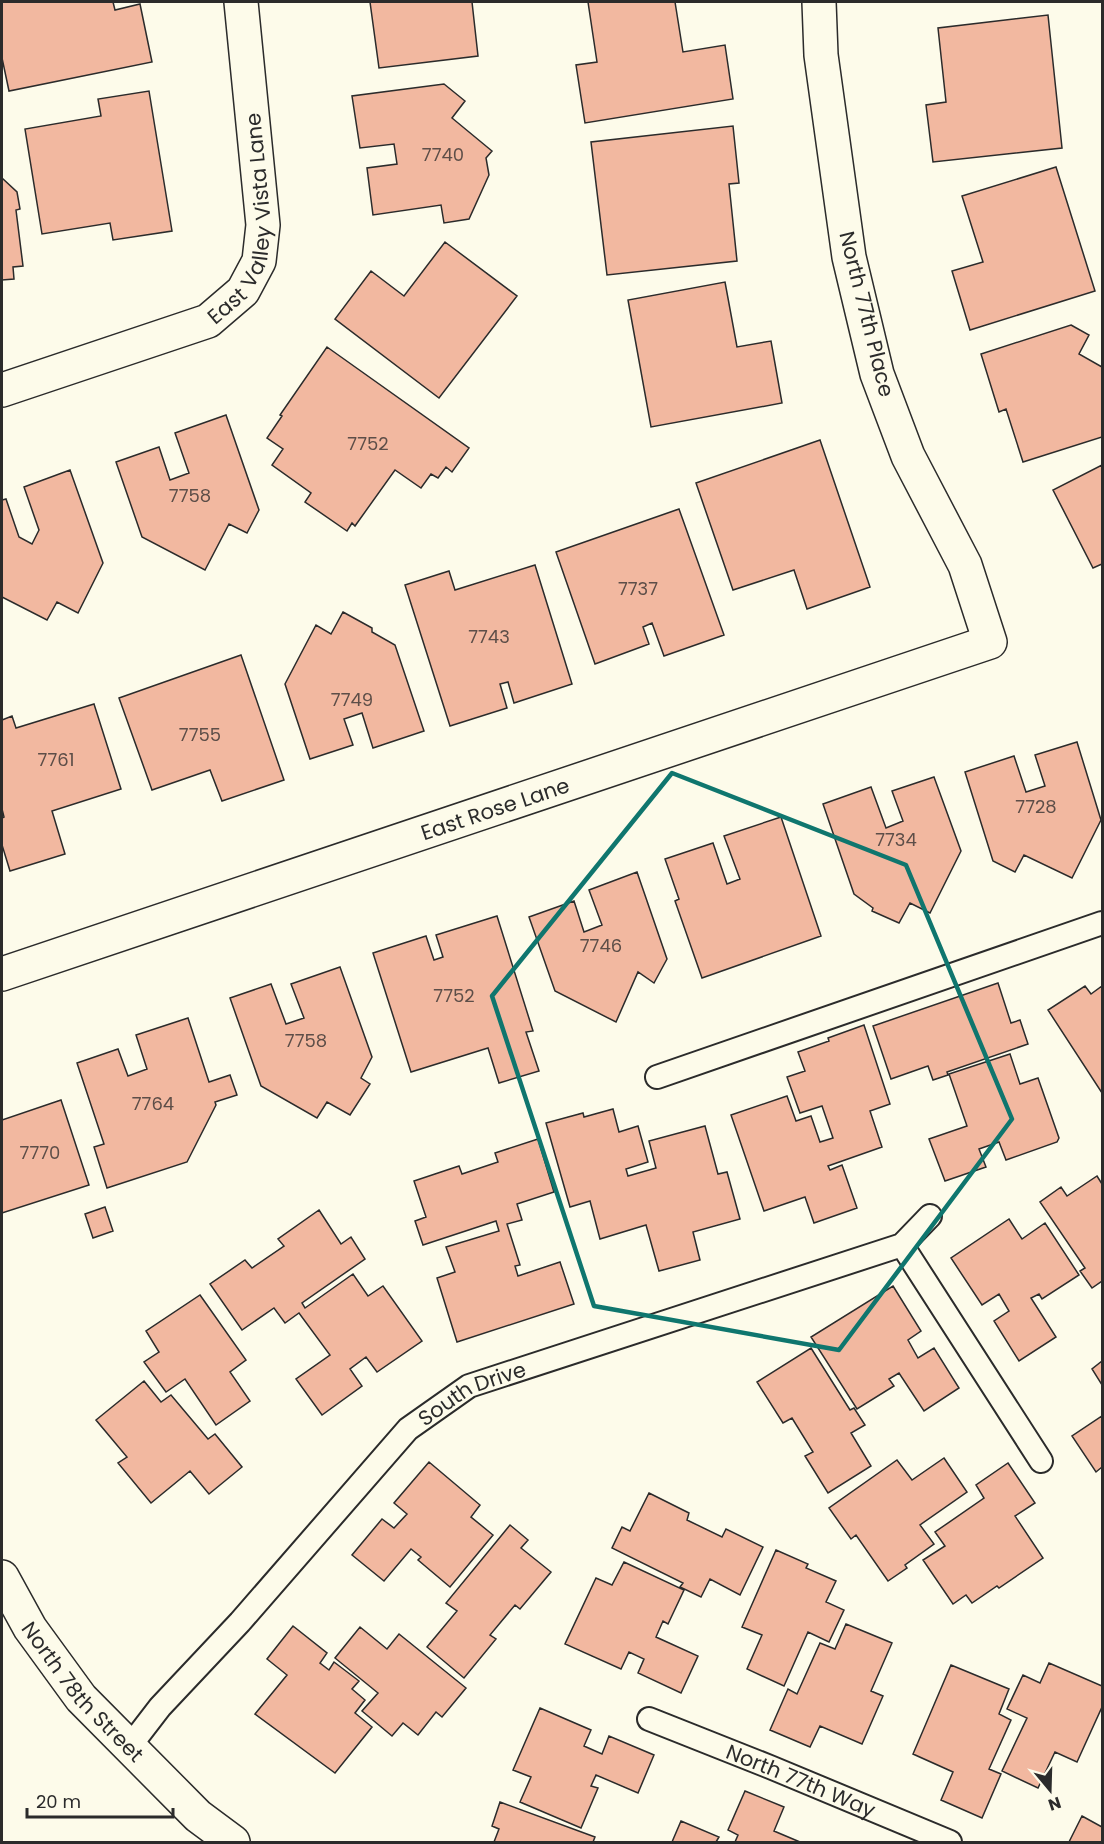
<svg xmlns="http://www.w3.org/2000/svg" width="1104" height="1844" font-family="Poppins,sans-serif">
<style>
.building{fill:#f2b8a0;stroke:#2b2b2b;stroke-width:1.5}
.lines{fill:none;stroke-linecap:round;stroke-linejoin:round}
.service-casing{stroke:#2b2b2b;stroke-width:26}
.minor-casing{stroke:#2b2b2b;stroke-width:36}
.tertiary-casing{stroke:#2b2b2b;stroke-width:36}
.service{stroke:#fdfbea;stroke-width:22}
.minor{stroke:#fdfbea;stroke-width:33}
.tertiary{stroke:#fdfbea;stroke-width:33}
.marked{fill:none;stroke:#0f766e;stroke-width:4.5;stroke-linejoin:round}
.labels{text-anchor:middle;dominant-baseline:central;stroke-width:4.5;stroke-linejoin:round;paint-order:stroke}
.number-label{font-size:18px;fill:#5d4e48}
.street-label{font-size:21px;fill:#2b2b2b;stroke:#fdfbea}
</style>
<rect width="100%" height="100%" fill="#fdfbea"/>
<path class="building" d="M 2,2 L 113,2 L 115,10 L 140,4 L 152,62 L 9,91 L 2,58 Z
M 370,2 L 472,2 L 478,56 L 379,68 Z
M 588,2 L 675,2 L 683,52 L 725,45 L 733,99 L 585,123 L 576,65 L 597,62 Z
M 1048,15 L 1062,148 L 933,162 L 926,105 L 946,102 L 938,28 Z
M 444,84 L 465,101 L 452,118 L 492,151 L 486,158 L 489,175 L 469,219 L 444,223 L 441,205 L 373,215 L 367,168 L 397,164 L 394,144 L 360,148 L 352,96 Z
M 149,91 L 172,231 L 113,240 L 110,223 L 42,234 L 25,129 L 101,116 L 98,99 Z
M 733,126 L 739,183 L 729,184 L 737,261 L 607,275 L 591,142 Z
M 1056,167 L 1095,291 L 970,330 L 952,271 L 983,262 L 962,196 Z
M 2,178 L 17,192 L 20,209 L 16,210 L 23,266 L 13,267 L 14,279 L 2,280 Z
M 445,242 L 517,296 L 439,398 L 335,319 L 371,271 L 404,296 Z
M 725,282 L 737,347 L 771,341 L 782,403 L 651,427 L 628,300 Z
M 1071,325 L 1089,335 L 1079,354 L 1102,367 L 1102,437 L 1023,462 L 1006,409 L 999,412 L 981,354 Z
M 327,347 L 469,448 L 452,472 L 446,467 L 438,478 L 431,474 L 421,488 L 395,470 L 355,526 L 352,523 L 347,531 L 305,502 L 311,493 L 272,465 L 283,449 L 267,438 L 282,416 L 280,415 Z
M 226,415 L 259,510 L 247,533 L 229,524 L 205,570 L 142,537 L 116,462 L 159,447 L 170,480 L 189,473 L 175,433 Z
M 820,440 L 870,587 L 807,609 L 794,570 L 733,590 L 696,483 Z
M 1102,465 L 1102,564 L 1093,568 L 1053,490 Z
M 70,470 L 103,563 L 78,613 L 57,602 L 47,620 L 2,597 L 2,500 L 6,499 L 19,537 L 32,544 L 39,530 L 24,487 Z
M 679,509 L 724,635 L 664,656 L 652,623 L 643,627 L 649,644 L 595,664 L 556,552 Z
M 535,565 L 572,684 L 514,703 L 508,682 L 500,684 L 507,708 L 450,726 L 405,585 L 449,571 L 455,590 Z
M 343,612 L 372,628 L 372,632 L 395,645 L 424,731 L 373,748 L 362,713 L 344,719 L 353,745 L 310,759 L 285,684 L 316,625 L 331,634 Z
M 241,655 L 284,780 L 222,801 L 210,770 L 152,790 L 119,698 Z
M 94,704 L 121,789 L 52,811 L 65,854 L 10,871 L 2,845 L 2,818 L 4,817 L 2,809 L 2,720 L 12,716 L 16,728 Z
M 1077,742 L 1101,820 L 1072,878 L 1024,855 L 1015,872 L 993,861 L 965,772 L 1014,756 L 1026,792 L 1045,786 L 1035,755 Z
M 934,777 L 961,851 L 930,913 L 910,903 L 899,923 L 872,911 L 873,908 L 854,894 L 823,804 L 871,787 L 886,828 L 903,821 L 892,791 Z
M 781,817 L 821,936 L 702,978 L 675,901 L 679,899 L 665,859 L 713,843 L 727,884 L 740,879 L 724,836 Z
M 637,872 L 667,959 L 654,983 L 638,972 L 616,1022 L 555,991 L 529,917 L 574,901 L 584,932 L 602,925 L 589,890 Z
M 497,916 L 533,1031 L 526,1032 L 539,1071 L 499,1083 L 488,1048 L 411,1072 L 373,953 L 426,936 L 434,960 L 443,957 L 436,935 Z
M 340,967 L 372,1057 L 361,1078 L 370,1084 L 350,1115 L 327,1102 L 317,1118 L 261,1086 L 230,998 L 271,984 L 286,1024 L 304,1018 L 291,984 Z
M 998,983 L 1011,1023 L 1020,1020 L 1028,1044 L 947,1072 L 948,1075 L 933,1080 L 928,1066 L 891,1079 L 873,1026 Z
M 1085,986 L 1091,994 L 1102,986 L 1102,1093 L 1048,1010 Z
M 188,1018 L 209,1082 L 230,1075 L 237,1095 L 215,1102 L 216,1105 L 187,1162 L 107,1188 L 94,1147 L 104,1144 L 77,1063 L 118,1049 L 128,1076 L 147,1069 L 136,1035 Z
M 864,1025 L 890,1104 L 870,1111 L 882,1147 L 828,1166 L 830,1170 L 842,1165 L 857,1208 L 814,1223 L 805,1197 L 764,1211 L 731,1115 L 787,1096 L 796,1121 L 811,1116 L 820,1142 L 833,1138 L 822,1106 L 800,1113 L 787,1077 L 805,1071 L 798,1052 L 829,1041 L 828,1038 Z
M 1010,1054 L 1020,1084 L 1038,1078 L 1059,1138 L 1057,1142 L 1006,1160 L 999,1142 L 979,1149 L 986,1167 L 945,1181 L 929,1139 L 967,1126 L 949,1074 Z
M 61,1100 L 89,1185 L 2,1213 L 2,1120 Z
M 613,1109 L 619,1132 L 638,1126 L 648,1162 L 626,1169 L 628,1176 L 656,1168 L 649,1141 L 705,1126 L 718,1174 L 727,1172 L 740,1219 L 693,1232 L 700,1260 L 659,1271 L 646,1225 L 600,1239 L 590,1201 L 570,1207 L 546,1123 L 583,1113 L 584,1117 Z
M 538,1139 L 554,1192 L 517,1204 L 522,1220 L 507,1224 L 520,1265 L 515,1266 L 518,1276 L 560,1262 L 574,1304 L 457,1342 L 437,1278 L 455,1272 L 446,1247 L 499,1231 L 496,1221 L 423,1245 L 415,1221 L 426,1217 L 414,1181 L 459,1166 L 462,1174 L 498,1162 L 495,1153 Z
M 1097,1176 L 1102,1184 L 1102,1281 L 1092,1288 L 1080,1271 L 1085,1268 L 1040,1202 L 1061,1187 L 1067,1196 Z
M 105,1207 L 113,1231 L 93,1238 L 85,1214 Z
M 319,1210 L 341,1244 L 351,1237 L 365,1259 L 302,1303 L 305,1308 L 353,1274 L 368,1296 L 383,1286 L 422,1341 L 377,1372 L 366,1357 L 350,1369 L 362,1386 L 322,1415 L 296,1379 L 330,1355 L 299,1313 L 285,1323 L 274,1308 L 242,1330 L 210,1284 L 245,1260 L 252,1268 L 284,1246 L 278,1239 Z
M 1009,1219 L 1022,1239 L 1045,1223 L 1079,1275 L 1042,1299 L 1039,1294 L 1031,1298 L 1056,1337 L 1019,1361 L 994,1321 L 1009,1311 L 999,1294 L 982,1305 L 951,1258 Z
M 893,1286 L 921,1331 L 908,1340 L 918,1358 L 934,1348 L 959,1388 L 924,1411 L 899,1373 L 889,1379 L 894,1386 L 857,1409 L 811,1337 Z
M 200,1295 L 246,1360 L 230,1372 L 250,1401 L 216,1425 L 185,1379 L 166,1392 L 144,1362 L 159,1352 L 146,1331 Z
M 811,1348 L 850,1410 L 854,1408 L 865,1425 L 851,1433 L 871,1466 L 828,1493 L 805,1456 L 813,1452 L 792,1418 L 783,1423 L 757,1382 Z
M 1102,1361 L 1102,1385 L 1092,1369 Z
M 144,1381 L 161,1402 L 171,1395 L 208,1439 L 215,1434 L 242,1467 L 209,1494 L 190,1471 L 151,1503 L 118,1463 L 127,1457 L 96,1420 Z
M 1102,1416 L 1102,1467 L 1096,1472 L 1072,1436 Z
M 944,1458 L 967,1492 L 920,1525 L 934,1544 L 905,1565 L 907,1568 L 888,1581 L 856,1535 L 851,1539 L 829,1508 L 897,1460 L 912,1480 Z
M 429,1462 L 480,1505 L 471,1517 L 493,1535 L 450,1587 L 418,1560 L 421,1557 L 411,1549 L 384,1581 L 352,1555 L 382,1519 L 394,1528 L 407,1514 L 394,1503 Z
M 1008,1463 L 1035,1503 L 1015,1516 L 1043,1558 L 999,1588 L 997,1586 L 972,1603 L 966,1595 L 953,1604 L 923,1560 L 945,1546 L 935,1532 L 984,1498 L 976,1485 Z
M 649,1493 L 689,1513 L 687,1520 L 722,1537 L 726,1529 L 763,1547 L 740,1595 L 710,1579 L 701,1597 L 680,1587 L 683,1583 L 612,1548 L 622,1527 L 630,1531 Z
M 510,1525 L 528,1540 L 521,1548 L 551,1572 L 520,1609 L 515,1605 L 490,1635 L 496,1639 L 464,1678 L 427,1647 L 457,1611 L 446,1603 Z
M 776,1550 L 808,1564 L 806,1568 L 836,1581 L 826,1602 L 844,1610 L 829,1642 L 808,1632 L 784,1686 L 747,1669 L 762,1635 L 742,1627 Z
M 624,1562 L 684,1590 L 668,1624 L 663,1621 L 656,1637 L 698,1656 L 681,1693 L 638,1673 L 644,1659 L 629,1652 L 621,1669 L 565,1644 L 596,1578 L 612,1585 Z
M 846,1624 L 892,1643 L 871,1691 L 883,1696 L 862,1744 L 820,1726 L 810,1747 L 770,1730 L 788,1689 L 797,1694 L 820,1643 L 835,1649 Z
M 293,1626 L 327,1653 L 320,1663 L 329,1670 L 334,1662 L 359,1681 L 352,1689 L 365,1700 L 355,1713 L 372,1727 L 335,1773 L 255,1714 L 287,1675 L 267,1659 Z
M 360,1627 L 387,1649 L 399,1634 L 466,1688 L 442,1717 L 436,1712 L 418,1735 L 403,1723 L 392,1736 L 362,1711 L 378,1693 L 335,1658 Z
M 1049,1663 L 1102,1686 L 1102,1707 L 1077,1762 L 1055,1752 L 1038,1788 L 1002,1771 L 1027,1718 L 1007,1709 L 1023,1675 L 1040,1683 Z
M 951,1665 L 1009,1689 L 999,1714 L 1011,1720 L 989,1769 L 1001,1774 L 982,1818 L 941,1800 L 953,1772 L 913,1754 Z
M 540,1708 L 591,1730 L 584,1746 L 602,1754 L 609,1736 L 654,1755 L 638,1793 L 596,1775 L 591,1786 L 598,1788 L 581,1828 L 520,1802 L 531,1777 L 513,1770 Z
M 745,1791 L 784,1807 L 774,1831 L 800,1842 L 735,1842 L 738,1835 L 728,1830 Z
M 500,1802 L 595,1837 L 593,1842 L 494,1842 L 499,1829 L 492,1826 Z
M 1082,1816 L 1102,1827 L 1102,1842 L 1069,1842 Z
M 681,1821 L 719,1837 L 716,1842 L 672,1842 Z"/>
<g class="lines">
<g class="service-casing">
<g id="service">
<path d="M 657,1077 L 1102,923"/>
<path d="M 902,1245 L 1041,1461"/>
<path id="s1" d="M 649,1719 L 770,1767 L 950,1842"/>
<path id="s2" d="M 130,1746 L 160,1707 L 240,1622 L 408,1429 L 469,1386 L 902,1245 L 930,1216"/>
</g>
</g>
<g class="minor-casing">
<g id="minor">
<path id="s3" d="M 2,390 L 208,321 L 243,291 L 259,261 L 263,225 L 241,2"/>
<path id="s4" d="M 2,974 L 990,642 L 965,565 L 908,456 L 877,374 L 849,257 L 821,55 L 819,2"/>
</g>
</g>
<g class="tertiary-casing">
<g id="tertiary">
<path id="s5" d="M 2,1577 L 30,1628 L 81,1698 L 198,1816 L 233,1842"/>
</g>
</g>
<use href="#service" class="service"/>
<use href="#minor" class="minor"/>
<use href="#tertiary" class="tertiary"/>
</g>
<path class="marked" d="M 672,773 L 906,865 L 1012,1119 L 839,1350 L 594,1306 L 492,996 Z"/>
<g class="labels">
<g class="number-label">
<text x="443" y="154">7740</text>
<text x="368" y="443">7752</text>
<text x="190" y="495">7758</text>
<text x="638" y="588">7737</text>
<text x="489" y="636">7743</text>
<text x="352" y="699">7749</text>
<text x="200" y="734">7755</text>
<text x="56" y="759">7761</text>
<text x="1036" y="806">7728</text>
<text x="896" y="839">7734</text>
<text x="601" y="945">7746</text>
<text x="454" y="995">7752</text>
<text x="306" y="1040">7758</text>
<text x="153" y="1103">7764</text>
<text x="40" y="1152">7770</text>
</g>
<g class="street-label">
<text stroke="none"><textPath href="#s3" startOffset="333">East Valley Vista Lane</textPath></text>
<text transform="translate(867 314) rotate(76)">North 77th Place</text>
<text stroke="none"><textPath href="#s4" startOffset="520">East Rose Lane</textPath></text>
<text stroke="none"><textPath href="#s2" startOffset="496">South Drive</textPath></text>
<text stroke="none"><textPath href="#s5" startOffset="141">North 78th Street</textPath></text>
<text stroke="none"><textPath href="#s1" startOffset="164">North 77th Way</textPath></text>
</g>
</g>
<rect width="1104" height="1844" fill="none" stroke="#2b2b2b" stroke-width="6"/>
<g transform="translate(1050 1790) rotate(161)" stroke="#fdfbea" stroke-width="4.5" paint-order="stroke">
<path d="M0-4.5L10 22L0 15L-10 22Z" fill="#2b2b2b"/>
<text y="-9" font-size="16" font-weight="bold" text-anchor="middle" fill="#2b2b2b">N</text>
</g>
<path d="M27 1808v9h146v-9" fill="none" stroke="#2b2b2b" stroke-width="3"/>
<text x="36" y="1808" font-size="18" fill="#2b2b2b" stroke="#fdfbea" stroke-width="4.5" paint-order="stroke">20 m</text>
</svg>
